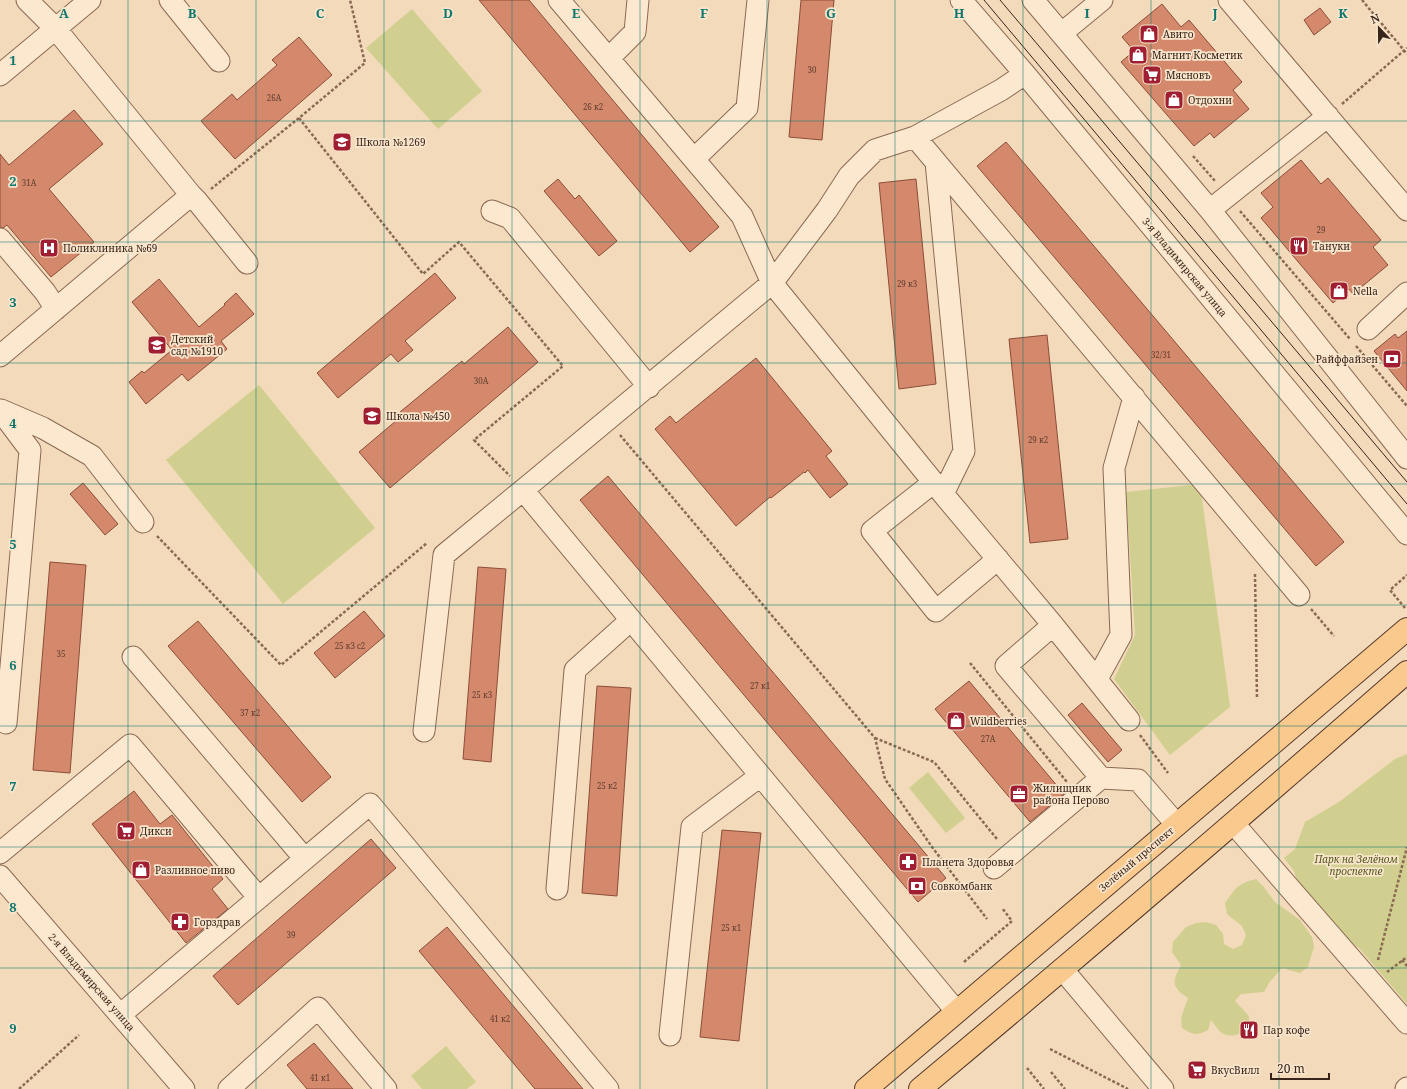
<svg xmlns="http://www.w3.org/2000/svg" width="1407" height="1089" font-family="'Noto Serif',serif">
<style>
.green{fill:#d1cf8f}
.building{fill:#d4896d;stroke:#8c4d37}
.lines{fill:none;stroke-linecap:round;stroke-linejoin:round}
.minor-casing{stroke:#8b6953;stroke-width:23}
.major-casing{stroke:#573829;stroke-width:24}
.path{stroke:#8b6953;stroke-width:2.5;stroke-dasharray:3 2;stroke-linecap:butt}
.minor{stroke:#fce8cf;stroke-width:21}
.major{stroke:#fac98e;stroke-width:22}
.tram{stroke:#38241a;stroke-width:1}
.grid{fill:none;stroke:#0f766e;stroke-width:1;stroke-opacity:0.55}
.labels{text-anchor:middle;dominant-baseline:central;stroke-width:3.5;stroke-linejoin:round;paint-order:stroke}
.number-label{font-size:8px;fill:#5f3d2f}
.poi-label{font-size:10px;fill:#38241a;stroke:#f9e5cb;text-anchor:start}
.street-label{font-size:10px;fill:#38241a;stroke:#f9e5cb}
.park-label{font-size:10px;font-style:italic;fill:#51571e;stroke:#f9e5cb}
.grid-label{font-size:13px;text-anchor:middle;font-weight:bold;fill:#0f766e;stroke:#f9e5cb;stroke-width:3.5;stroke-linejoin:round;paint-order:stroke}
</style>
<rect width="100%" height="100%" fill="#f2dabb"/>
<path class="green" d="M 412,9 L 482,91 L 438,129 L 366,48 Z
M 259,385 L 375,528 L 283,604 L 166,460 Z
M 1200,484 L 1230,707 L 1170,755 L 1114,679 L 1135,635 L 1126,492 Z
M 1407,754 L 1407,1004 L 1359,948 L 1349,942 L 1300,889 L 1294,871 L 1284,858 L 1295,849 L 1305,822 L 1339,802 L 1395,759 Z
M 928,772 L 965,818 L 946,833 L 909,788 Z
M 1256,879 L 1263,886 L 1275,902 L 1300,920 L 1312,937 L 1314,947 L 1308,967 L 1300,973 L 1282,968 L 1269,983 L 1264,992 L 1241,994 L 1235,1001 L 1249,1016 C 1249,1018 1249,1023 1249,1025 C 1245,1034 1232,1038 1224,1034 C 1219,1032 1215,1025 1211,1020 L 1208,1030 C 1197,1036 1193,1035 1182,1028 L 1181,1018 L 1188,998 C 1171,987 1172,982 1181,965 L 1172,952 L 1173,942 L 1186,927 L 1196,923 L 1206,922 L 1216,925 L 1223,934 L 1224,944 L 1233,949 L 1242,945 L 1246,935 L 1242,926 L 1227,914 L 1225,903 C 1236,888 1237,884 1256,879 Z
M 446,1046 L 476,1082 L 467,1089 L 422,1089 L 411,1076 Z"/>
<path class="building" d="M 479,0 L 529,0 L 719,227 L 690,252 Z
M 801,0 L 834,0 L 822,140 L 789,137 Z
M 1162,4 L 1181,27 L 1189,20 L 1242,82 L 1233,90 L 1249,109 L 1214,138 L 1210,133 L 1194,146 L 1121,62 L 1134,51 L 1122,37 Z
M 1320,8 L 1331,22 L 1314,35 L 1304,20 Z
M 299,37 L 332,75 L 235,159 L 201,121 L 232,94 L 237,100 L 277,65 L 272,60 Z
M 74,110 L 103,144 L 49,189 L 94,242 L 51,277 L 7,225 L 3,228 L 0,227 L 0,154 L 9,165 Z
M 1006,142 L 1344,542 L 1316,566 L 977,166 Z
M 1301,160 L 1321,184 L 1328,178 L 1381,240 L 1373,247 L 1388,265 L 1353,294 L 1349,289 L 1333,303 L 1261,218 L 1273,207 L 1261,193 Z
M 558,179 L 575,199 L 579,195 L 617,241 L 599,256 L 544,191 Z
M 916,179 L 936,384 L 899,389 L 879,183 Z
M 435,273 L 456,298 L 405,341 L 413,350 L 398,362 L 391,354 L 338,398 L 317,373 Z
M 159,279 L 199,327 L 225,305 L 224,304 L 236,293 L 254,314 L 221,341 L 227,349 L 188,381 L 182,374 L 146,404 L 129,382 L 142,371 L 144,373 L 172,350 L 132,302 Z
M 508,327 L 538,362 L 390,488 L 359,452 L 403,415 L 400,412 L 462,361 L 464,364 Z
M 1407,331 L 1407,391 L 1374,351 L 1395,334 L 1398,338 Z
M 1047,335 L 1068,539 L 1030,543 L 1009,339 Z
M 756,358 L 832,451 L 826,456 L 848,484 L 830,498 L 808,470 L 805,473 L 804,472 L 771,498 L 770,497 L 736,526 L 655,429 L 670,416 L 676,423 Z
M 608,476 L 946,878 L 918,902 L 580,500 Z
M 83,483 L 118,524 L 105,535 L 70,494 Z
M 50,562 L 86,565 L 70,773 L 33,770 Z
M 478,567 L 506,569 L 491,762 L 463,759 Z
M 364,611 L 385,636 L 335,678 L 314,653 Z
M 198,621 L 331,777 L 302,802 L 168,646 Z
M 969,681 L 1064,794 L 1030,822 L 935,709 Z
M 597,686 L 631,688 L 617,896 L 582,893 Z
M 1082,703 L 1122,750 L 1108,762 L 1068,715 Z
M 134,791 L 160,824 L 172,815 L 223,879 L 212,889 L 228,909 L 186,943 L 92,824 Z
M 722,830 L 761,833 L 739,1041 L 700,1037 Z
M 371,839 L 396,868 L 238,1005 L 213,976 Z
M 447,927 L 583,1089 L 535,1089 L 419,951 Z
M 314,1043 L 353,1089 L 307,1089 L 287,1065 Z"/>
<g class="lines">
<g class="minor-casing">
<path id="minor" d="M 170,0 L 219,61
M 559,0 L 742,216 L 772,283 L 943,494 L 1053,625 L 1129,720
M 961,0 L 1025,74 L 1407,534
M 1033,0 L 1210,210 L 1407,458
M 1229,0 L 1407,210
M 1062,33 L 1102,0
M 609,58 L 635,32 L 638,0
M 0,75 L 90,0
M 915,137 L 1299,595
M 694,159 L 747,108 L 758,0
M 936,162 L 964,451 L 943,494
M 191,195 L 197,201 L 247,263
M 1210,210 L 1328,116
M 492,211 L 510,218 L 649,387
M 0,239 L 45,292 L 56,309
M 1368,329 L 1407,293
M 0,356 L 191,195 L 55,28 L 27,0
M 0,410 L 30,450 L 6,723
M 1,410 L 43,428 L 92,456 L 143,522
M 934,482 L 872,531 L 936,611 L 998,559
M 1053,625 L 1006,666 L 1101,778 L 1138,780 L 1177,825
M 133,657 L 305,859
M 1097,679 L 1121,635 L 1114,468 L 1134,397
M 424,731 L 444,555 L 523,490
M 1234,824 L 1407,1023
M 0,853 L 130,745 L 259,898
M 994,868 L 1101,778
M 0,876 L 184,1089
M 557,889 L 575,670 L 631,620
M 1063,970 L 1163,1089
M 957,1012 L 523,490 L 772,283 L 827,210 L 849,176 L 875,150 L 915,137 L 1001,90 L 1025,74
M 120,1015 L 370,804 L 608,1089
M 670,1035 L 692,827 L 760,776
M 229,1089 L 318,1008 L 386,1089
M 1406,1089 L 1407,1088"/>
</g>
<g class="major-casing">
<path id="major" d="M 866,1089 L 1407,629
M 920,1089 C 1084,952 1246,813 1407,672"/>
</g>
<path class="path" d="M 1362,0 L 1407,54
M 1342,104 L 1407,48
M 299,118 L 423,274 L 459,242 L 563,366 L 474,440 L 510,476
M 1193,156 L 1215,181
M 211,189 L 299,118 L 365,63 L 350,0
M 1240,211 L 1350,339
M 1356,346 L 1407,406
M 620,435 L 875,738 L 885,779 L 932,847 L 987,919
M 157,536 L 281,665 L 427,543
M 1255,574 L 1257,699
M 1405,608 L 1390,590 L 1407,575
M 1311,609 L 1334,636
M 970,663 L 1067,782
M 1140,735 L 1168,773
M 875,738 L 934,762 L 997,839
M 1378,960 L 1407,847
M 1402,960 L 1407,966
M 964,962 L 1012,921 L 1002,908
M 1387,972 L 1407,957
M 1050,1049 L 1128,1089
M 1027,1068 L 1044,1089
M 1051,1072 L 1065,1089
M 19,1089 L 79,1035"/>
<use href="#minor" class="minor"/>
<use href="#major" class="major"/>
<path class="tram" d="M 984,0 L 1407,504
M 1000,0 L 1407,482"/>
</g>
<path class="grid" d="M 128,0 L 128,1089M 256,0 L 256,1089M 384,0 L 384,1089M 512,0 L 512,1089M 640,0 L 640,1089M 767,0 L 767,1089M 895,0 L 895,1089M 1023,0 L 1023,1089M 1151,0 L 1151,1089M 1279,0 L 1279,1089M 0,121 L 1407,121M 0,242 L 1407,242M 0,363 L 1407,363M 0,484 L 1407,484M 0,605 L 1407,605M 0,726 L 1407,726M 0,847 L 1407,847M 0,968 L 1407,968"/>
<defs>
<g id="shop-square" transform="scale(1)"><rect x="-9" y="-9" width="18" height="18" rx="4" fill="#9f1e31" stroke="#f9e5cb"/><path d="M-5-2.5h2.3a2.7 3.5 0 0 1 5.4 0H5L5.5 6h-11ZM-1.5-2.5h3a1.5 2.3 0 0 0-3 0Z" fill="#fff"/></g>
<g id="supermarket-square" transform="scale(1)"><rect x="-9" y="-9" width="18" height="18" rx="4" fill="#9f1e31" stroke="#f9e5cb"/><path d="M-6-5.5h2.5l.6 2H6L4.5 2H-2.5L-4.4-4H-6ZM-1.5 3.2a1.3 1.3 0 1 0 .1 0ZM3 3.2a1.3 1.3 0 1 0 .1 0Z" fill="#fff"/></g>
<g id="school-square" transform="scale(1)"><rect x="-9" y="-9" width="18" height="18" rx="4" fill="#9f1e31" stroke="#f9e5cb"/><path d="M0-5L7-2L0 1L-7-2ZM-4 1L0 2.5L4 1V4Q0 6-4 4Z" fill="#fff"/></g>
<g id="restaurant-square" transform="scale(1)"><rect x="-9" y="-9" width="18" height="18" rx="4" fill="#9f1e31" stroke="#f9e5cb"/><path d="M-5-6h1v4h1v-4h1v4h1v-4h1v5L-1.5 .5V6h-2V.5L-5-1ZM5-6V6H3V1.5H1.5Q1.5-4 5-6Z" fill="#fff"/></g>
<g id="hospital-square" transform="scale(1)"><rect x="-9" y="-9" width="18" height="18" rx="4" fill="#9f1e31" stroke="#f9e5cb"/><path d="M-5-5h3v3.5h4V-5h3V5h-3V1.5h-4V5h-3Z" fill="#fff"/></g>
<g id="bank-square" transform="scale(1)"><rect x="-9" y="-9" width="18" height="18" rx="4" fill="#9f1e31" stroke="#f9e5cb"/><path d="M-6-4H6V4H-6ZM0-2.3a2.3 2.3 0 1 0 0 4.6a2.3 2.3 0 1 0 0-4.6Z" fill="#fff"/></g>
<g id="office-square" transform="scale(1)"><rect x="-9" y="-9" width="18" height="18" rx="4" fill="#9f1e31" stroke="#f9e5cb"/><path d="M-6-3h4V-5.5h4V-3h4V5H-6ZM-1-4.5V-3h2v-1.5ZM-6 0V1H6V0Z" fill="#fff"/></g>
<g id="pharmacy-square" transform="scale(1)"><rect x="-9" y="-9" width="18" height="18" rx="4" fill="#9f1e31" stroke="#f9e5cb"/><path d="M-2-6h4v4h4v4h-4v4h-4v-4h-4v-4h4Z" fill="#fff"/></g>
</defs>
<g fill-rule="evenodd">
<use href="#shop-square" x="1149" y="34"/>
<use href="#shop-square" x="1138" y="55"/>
<use href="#supermarket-square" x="1152" y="75"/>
<use href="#shop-square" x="1174" y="100"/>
<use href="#school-square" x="342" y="142"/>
<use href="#restaurant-square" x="1299" y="246"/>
<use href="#hospital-square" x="49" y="248"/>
<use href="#shop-square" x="1339" y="291"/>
<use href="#school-square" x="157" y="345"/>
<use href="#bank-square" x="1392" y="359"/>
<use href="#school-square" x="372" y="416"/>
<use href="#shop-square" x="956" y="721"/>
<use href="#office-square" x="1019" y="794"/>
<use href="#supermarket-square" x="126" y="831"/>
<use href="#pharmacy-square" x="908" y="862"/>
<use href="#shop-square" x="141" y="870"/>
<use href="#bank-square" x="917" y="886"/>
<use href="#pharmacy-square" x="180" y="922"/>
<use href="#restaurant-square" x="1249" y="1030"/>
<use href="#supermarket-square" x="1197" y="1070"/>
</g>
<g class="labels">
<g class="number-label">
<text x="812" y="69">30</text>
<text x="274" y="97">26А</text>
<text x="593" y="106">26 к2</text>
<text x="29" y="182">31А</text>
<text x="1321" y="229">29</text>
<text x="907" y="283">29 к3</text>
<text x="1161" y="354">32/31</text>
<text x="481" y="380">30А</text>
<text x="1038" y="439">29 к2</text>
<text x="350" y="645">25 к3 с2</text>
<text x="61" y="653">35</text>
<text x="760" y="685">27 к1</text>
<text x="482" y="694">25 к3</text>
<text x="250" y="712">37 к2</text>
<text x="988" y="738">27А</text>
<text x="607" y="785">25 к2</text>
<text x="731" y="927">25 к1</text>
<text x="291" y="934">39</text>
<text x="500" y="1018">41 к2</text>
<text x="320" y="1077">41 к1</text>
</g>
<g class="poi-label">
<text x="1163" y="34">Авито</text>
<text x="1152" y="55">Магнит Косметик</text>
<text x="1166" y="75">Мясновъ</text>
<text x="1188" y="100">Отдохни</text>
<text x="356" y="142">Школа №1269</text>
<text x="1313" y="246">Тануки</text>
<text x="63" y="248">Поликлиника №69</text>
<text x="1353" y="291">Nella</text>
<text x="171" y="339">Детский<tspan x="171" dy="12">сад №1910</tspan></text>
<text x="1378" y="359" text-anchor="end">Райффайзен</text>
<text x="386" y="416">Школа №450</text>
<text x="970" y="721">Wildberries</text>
<text x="1033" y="788">Жилищник<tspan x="1033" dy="12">района Перово</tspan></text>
<text x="140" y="831">Дикси</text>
<text x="922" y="862">Планета Здоровья</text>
<text x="155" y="870">Разливное пиво</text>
<text x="931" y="886">Совкомбанк</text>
<text x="194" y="922">Горздрав</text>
<text x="1263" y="1030">Пар кофе</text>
<text x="1211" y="1070">ВкусВилл</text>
</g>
<g class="street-label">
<text transform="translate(1185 267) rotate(50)">3-я Владимирская улица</text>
<text transform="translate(1136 859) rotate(-40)">Зелёный проспект</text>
<text transform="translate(92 982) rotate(49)">2-я Владимирская улица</text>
</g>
<g class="park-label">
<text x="1356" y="859">Парк на Зелёном<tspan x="1356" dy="12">проспекте</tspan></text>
</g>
</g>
<g class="grid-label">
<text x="64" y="18">A</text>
<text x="192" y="18">B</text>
<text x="320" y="18">C</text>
<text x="448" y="18">D</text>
<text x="576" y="18">E</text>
<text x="704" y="18">F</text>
<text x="831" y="18">G</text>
<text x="959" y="18">H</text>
<text x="1087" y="18">I</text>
<text x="1215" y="18">J</text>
<text x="1343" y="18">K</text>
<text x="13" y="65">1</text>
<text x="13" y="186">2</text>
<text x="13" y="307">3</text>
<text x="13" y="428">4</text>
<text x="13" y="549">5</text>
<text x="13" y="670">6</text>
<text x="13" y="791">7</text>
<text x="13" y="912">8</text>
<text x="13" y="1033">9</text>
</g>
<g transform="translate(1379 28) rotate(338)" stroke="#f9e5cb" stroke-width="3" paint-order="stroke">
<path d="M0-3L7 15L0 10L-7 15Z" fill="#38241a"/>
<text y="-6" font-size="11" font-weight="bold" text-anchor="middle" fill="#38241a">N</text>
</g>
<path d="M1271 1073v6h58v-6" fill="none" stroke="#38241a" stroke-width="2"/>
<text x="1277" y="1073" font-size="12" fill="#38241a" stroke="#f9e5cb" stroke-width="3" paint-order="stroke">20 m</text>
</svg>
